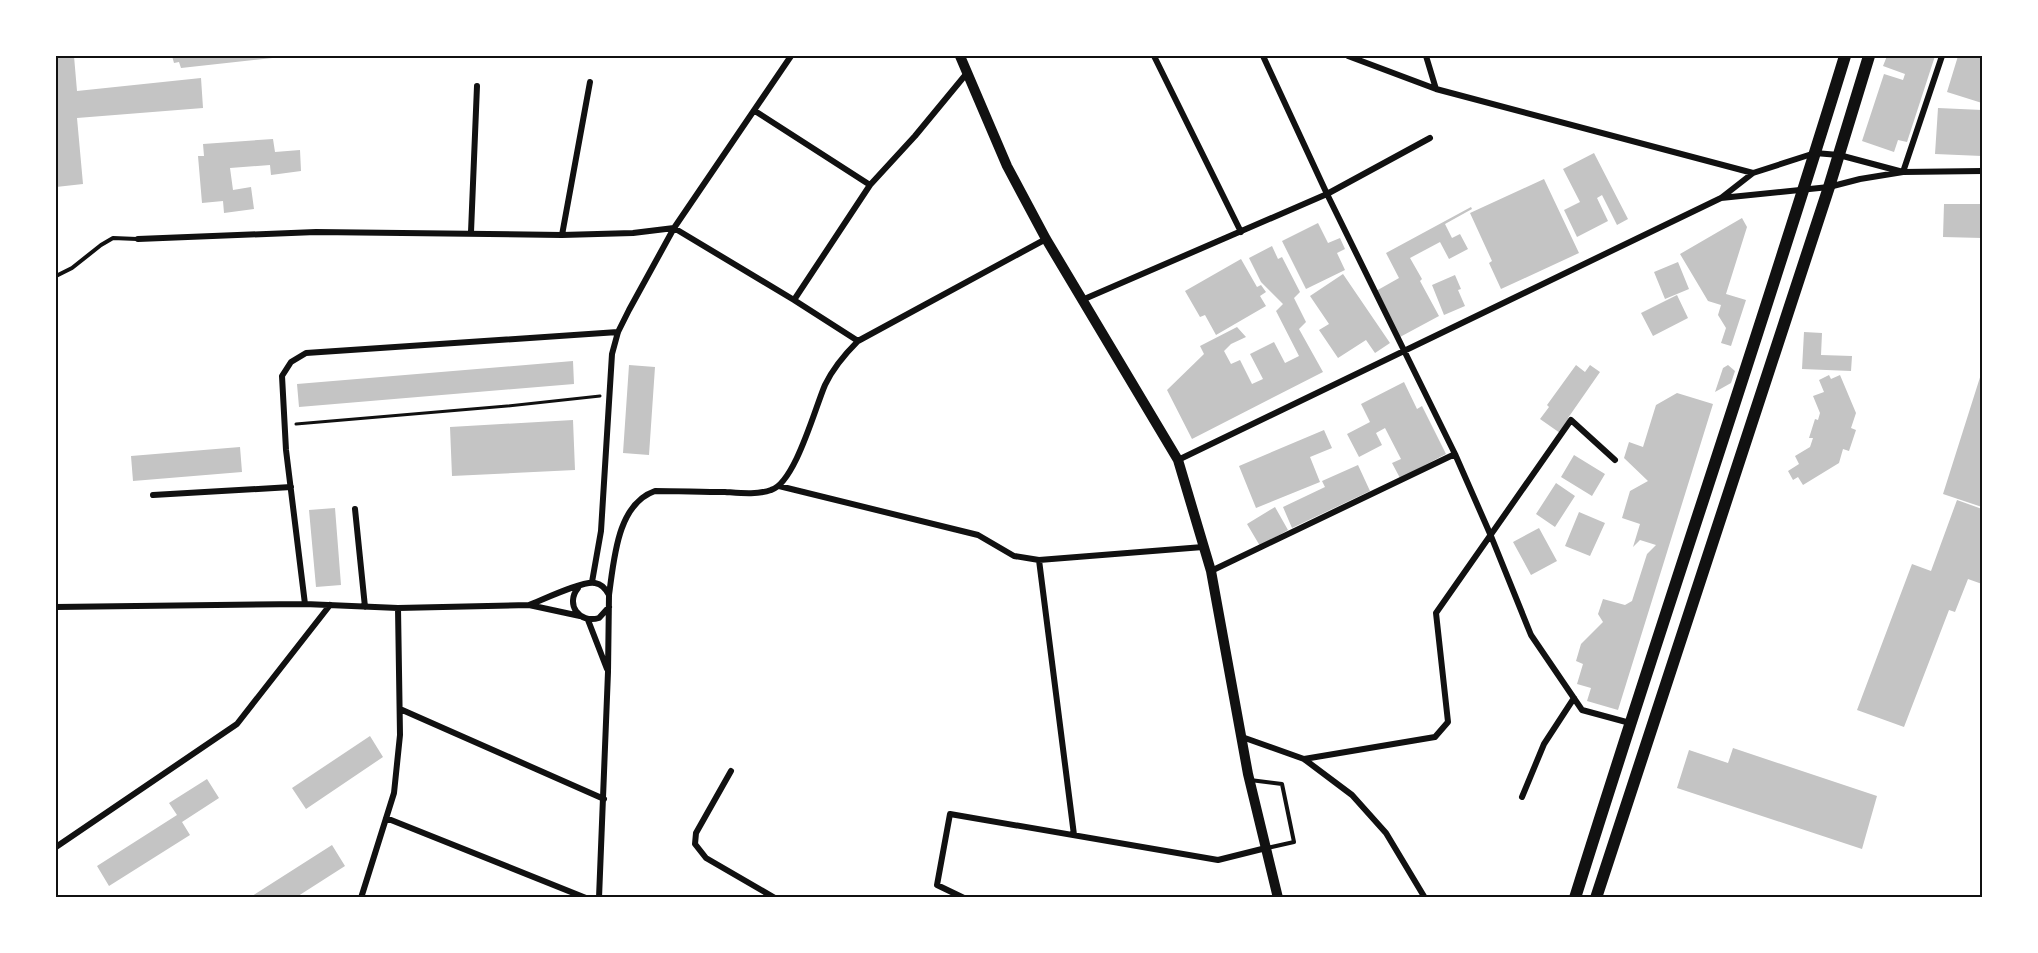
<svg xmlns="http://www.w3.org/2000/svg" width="2038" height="953" font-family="'Asap Condensed',sans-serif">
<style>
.building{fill:#c4c4c4}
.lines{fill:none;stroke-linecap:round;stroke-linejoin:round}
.path{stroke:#111;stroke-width:3}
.service{stroke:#111;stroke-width:4}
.minor{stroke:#111;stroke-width:6}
.secondary{stroke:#111;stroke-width:10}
.primary{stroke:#111;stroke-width:12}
.neatline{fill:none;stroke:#111;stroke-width:2}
</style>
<rect width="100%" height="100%" fill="#fff"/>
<path class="building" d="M 56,56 L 74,56 L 77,91 L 201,78 L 203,108 L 77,118 L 83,184 L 56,187 Z
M 172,56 L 282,56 L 282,57 L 181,68 L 179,62 L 174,63 Z
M 1887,56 L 1935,56 L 1907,142 L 1898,140 L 1894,152 L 1862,141 L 1884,74 L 1903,80 L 1905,74 L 1883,66 Z
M 1958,56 L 1982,56 L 1982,103 L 1947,92 Z
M 1938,108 L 1982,110 L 1982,156 L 1935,154 Z
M 273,139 L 275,152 L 300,150 L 301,171 L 271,175 L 270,165 L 230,168 L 233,190 L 251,187 L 254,209 L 224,213 L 223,201 L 202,203 L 198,156 L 204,156 L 203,144 Z
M 1594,153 L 1628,219 L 1617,225 L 1602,195 L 1597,198 L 1608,221 L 1577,237 L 1564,210 L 1580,202 L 1563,169 Z
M 1544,179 L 1579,253 L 1501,289 L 1489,263 L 1492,261 L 1470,213 Z
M 1944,204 L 1982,204 L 1982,238 L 1943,237 Z
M 1471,207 L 1472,209 L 1445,224 L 1452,238 L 1460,234 L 1468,249 L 1449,259 L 1440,242 L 1410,258 L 1422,279 L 1420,281 L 1439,316 L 1400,337 L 1376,291 L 1399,278 L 1386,253 Z
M 1742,218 L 1747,227 L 1726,294 L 1746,300 L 1731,346 L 1721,343 L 1726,328 L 1718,315 L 1721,305 L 1708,301 L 1680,254 Z
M 1318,223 L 1328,243 L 1340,238 L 1345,249 L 1337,253 L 1345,270 L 1306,289 L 1282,241 Z
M 1272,246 L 1278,259 L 1282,257 L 1300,292 L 1294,298 L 1306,322 L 1299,329 L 1323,372 L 1192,439 L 1167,390 L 1204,354 L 1200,346 L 1237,327 L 1246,337 L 1231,344 L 1224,351 L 1231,364 L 1240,360 L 1252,384 L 1263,379 L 1250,354 L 1274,342 L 1285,363 L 1299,356 L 1276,311 L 1283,304 L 1261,282 L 1249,258 Z
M 1241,259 L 1257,287 L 1261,285 L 1266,292 L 1260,296 L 1266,306 L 1216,335 L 1205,315 L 1200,317 L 1185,291 Z
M 1678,262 L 1689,289 L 1665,299 L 1654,272 Z
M 1343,274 L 1390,343 L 1375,353 L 1366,340 L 1338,358 L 1319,330 L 1329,324 L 1310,296 Z
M 1455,275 L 1461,289 L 1458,290 L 1465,306 L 1444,315 L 1432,285 Z
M 1677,295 L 1688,318 L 1653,336 L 1641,313 Z
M 1804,332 L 1822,333 L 1821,355 L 1852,356 L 1851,371 L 1802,369 Z
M 573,361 L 574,384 L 299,407 L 297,384 Z
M 629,365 L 655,367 L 649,455 L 623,453 Z
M 1576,365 L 1585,372 L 1590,365 L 1600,372 L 1568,418 L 1570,419 L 1560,433 L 1540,419 L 1549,407 L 1547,405 Z
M 1728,365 L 1735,371 L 1731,383 L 1715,392 L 1723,368 Z
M 1982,371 L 1982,507 L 1943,494 Z
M 1829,375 L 1831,379 L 1840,375 L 1856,413 L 1851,428 L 1856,430 L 1849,451 L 1843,449 L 1839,463 L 1803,485 L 1798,477 L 1793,480 L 1788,471 L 1799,464 L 1795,456 L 1810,447 L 1813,438 L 1809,438 L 1815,419 L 1818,420 L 1820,413 L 1813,396 L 1824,392 L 1819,380 Z
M 1404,382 L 1417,409 L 1422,406 L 1446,454 L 1400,478 L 1392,463 L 1401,459 L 1385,428 L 1376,433 L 1382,445 L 1359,457 L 1347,434 L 1370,422 L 1361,404 Z
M 1677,393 L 1713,404 L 1618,710 L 1587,701 L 1591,688 L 1577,684 L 1583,664 L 1576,661 L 1581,644 L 1603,622 L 1598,614 L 1603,599 L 1625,605 L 1632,601 L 1647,554 L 1656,545 L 1640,540 L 1633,547 L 1640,524 L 1622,518 L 1630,491 L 1648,481 L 1624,458 L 1629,442 L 1643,447 L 1656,405 Z
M 573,420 L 575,470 L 452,476 L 450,427 Z
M 1324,430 L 1332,448 L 1310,457 L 1320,482 L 1256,508 L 1239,466 Z
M 240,447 L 242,472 L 133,481 L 131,456 Z
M 1574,455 L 1605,474 L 1592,496 L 1561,477 Z
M 1358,465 L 1370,491 L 1292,528 L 1283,507 L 1325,487 L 1322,481 Z
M 1556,483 L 1575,496 L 1555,527 L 1536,514 Z
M 1957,500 L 1982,509 L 1982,584 L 1968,579 L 1955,612 L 1949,610 L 1904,727 L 1857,710 L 1912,564 L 1931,571 Z
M 1275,507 L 1288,530 L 1260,546 L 1247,524 Z
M 335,508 L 341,585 L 316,587 L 309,510 Z
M 1579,512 L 1605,523 L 1590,556 L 1565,546 Z
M 1539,528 L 1557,561 L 1531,575 L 1513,542 Z
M 370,736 L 383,757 L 306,809 L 292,788 Z
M 1733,748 L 1877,796 L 1862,849 L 1677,788 L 1689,750 L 1728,763 Z
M 207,779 L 219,798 L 182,822 L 190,835 L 109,886 L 97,866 L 177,815 L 169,803 Z
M 332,845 L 345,866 L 295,898 L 249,898 Z"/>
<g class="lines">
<path class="path" d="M 296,424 L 507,406 L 600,396"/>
<path class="service" d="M 56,276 L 72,268 L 101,245 L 113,238 L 137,239
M 1250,780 L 1282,784 L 1294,842 L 1267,848"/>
<path class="minor" d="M 1154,56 L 1241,232
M 1263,56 L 1327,194 L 1455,454 L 1491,536 L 1531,635 L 1582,710 L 1630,723
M 1348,56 L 1436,89 L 1426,56
M 1436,89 L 1753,173
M 755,111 L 870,185
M 1903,172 L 1942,56
M 1721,198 L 1829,187 L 1860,179 L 1903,172 L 1982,171
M 471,232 L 477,86
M 562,235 L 590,82
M 138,239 L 316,232 L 562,235 L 633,233 L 674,228 L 794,300 L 858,341
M 794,300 L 870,185 L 915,136 L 967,73
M 1082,300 L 1327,194 L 1430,138
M 1178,460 L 1721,198 L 1753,173 L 1815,153 L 1839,155 L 1903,172
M 779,486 L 978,535 L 1014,556 L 1039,560 L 1074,835
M 153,495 L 291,487
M 355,509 L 365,607
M 1039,560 L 1203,547
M 1211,571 L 1455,454
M 592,582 L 601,531 L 612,354 L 618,332 L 629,310 L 674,228 L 791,56
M 578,588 C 565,604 579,624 599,618 L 609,607
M 609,595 C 614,560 617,504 655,491 C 678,491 702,492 725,492 C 740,493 757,495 771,490 C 795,483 815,408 825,385 C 833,368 845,354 858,341 L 1046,239
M 305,604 L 286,450 L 282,376 L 291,362 L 306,353 L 618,332
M 529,605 C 542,600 584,580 595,583 C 602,584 606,589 609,595 L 608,672 L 599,898
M 56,607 L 305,604 L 398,608 L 529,605 L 580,616
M 588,620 L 607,669
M 400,709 L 604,799
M 1242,737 L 1304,759 L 1352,795 L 1386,833 L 1425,898
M 1304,759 L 1435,737 L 1448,722 L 1436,613 L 1571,420 L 1615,460
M 731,771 L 696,833 L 695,844 L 706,858 L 775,898
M 1522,797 L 1544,744 L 1574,698
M 386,818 L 586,898
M 56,847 L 237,724 L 330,605
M 361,898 L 394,793 L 400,735 L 398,608
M 964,898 L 937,885 L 950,814 L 1218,860 L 1266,848"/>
<path class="secondary" d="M 960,56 L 1007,166 L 1046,239 L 1178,460 L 1211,571 L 1248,774 L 1278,898"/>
<path class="primary" d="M 1575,898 C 1663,616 1759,337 1845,56
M 1596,898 L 1829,187 L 1869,56"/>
</g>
<rect width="2038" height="953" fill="none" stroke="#ffffff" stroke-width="114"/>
<rect x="57" y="57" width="1924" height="839" class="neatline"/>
</svg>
